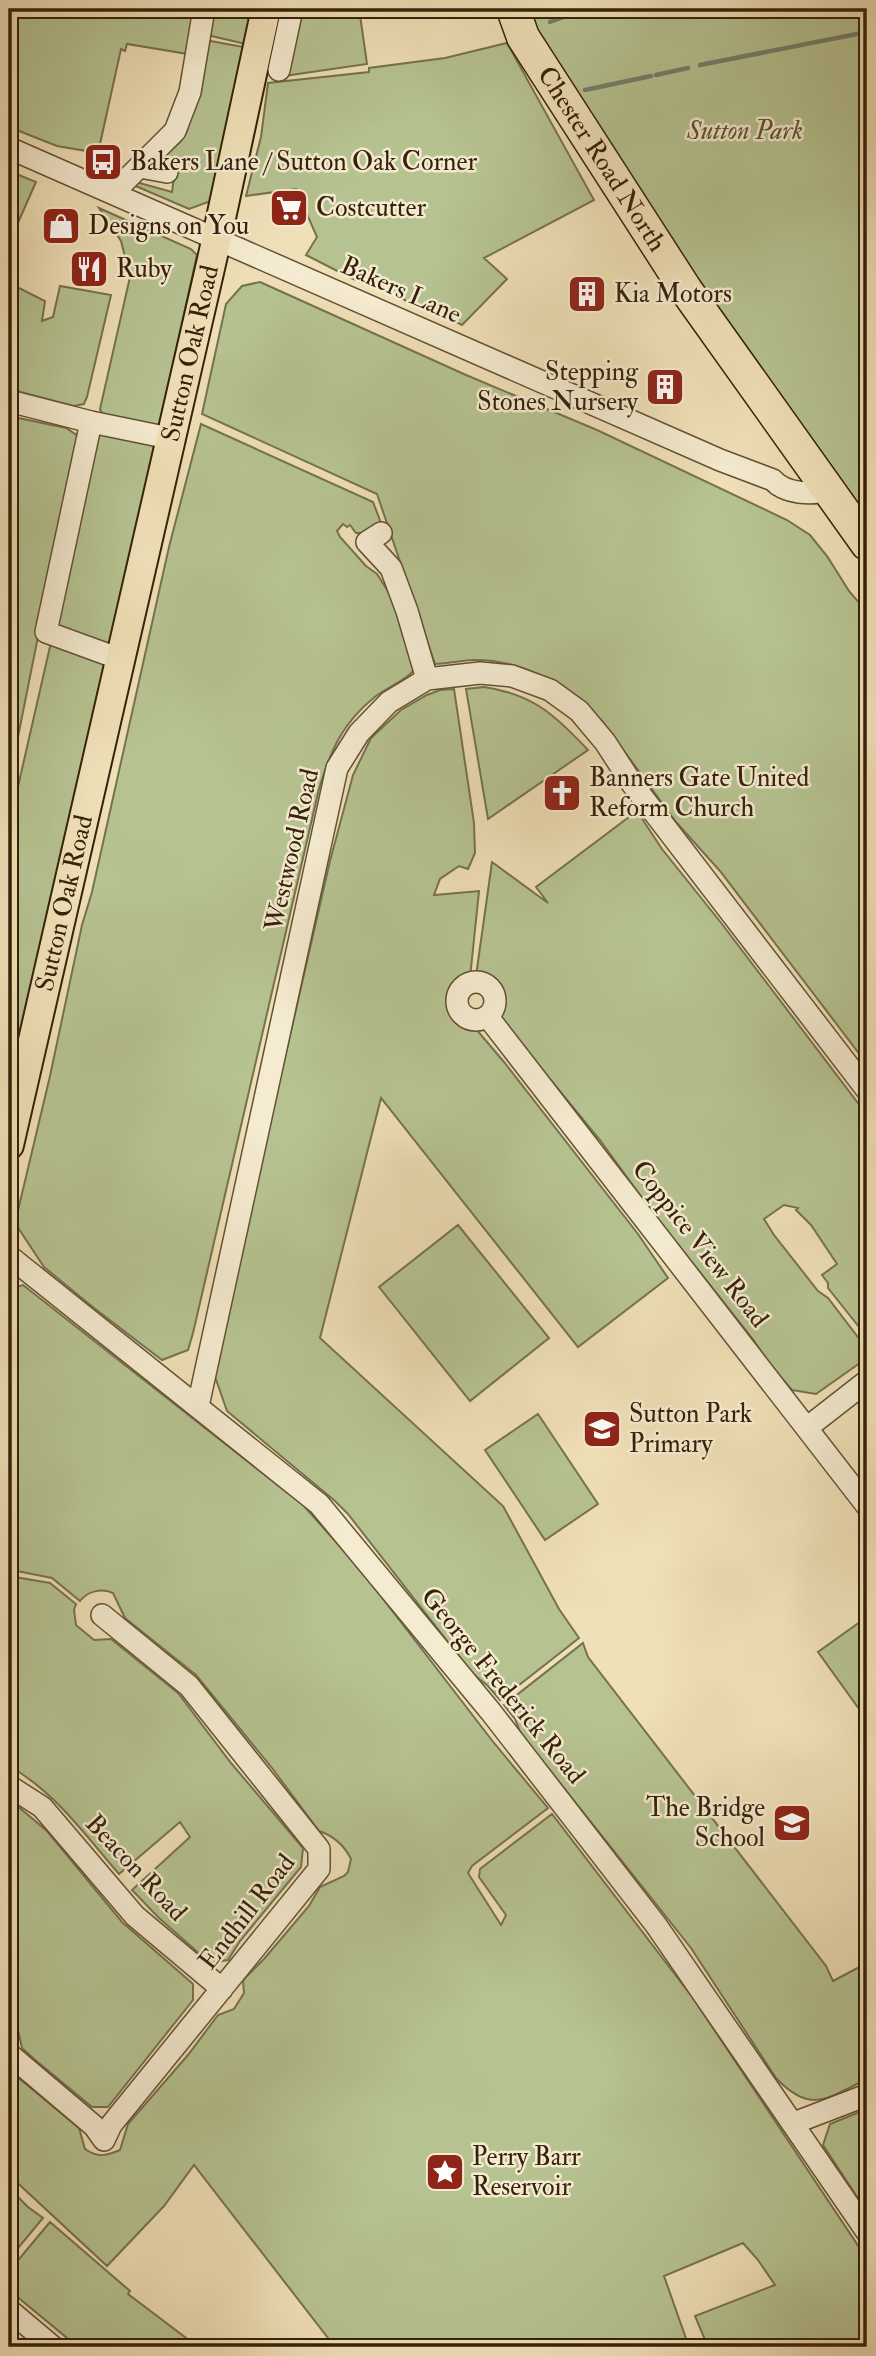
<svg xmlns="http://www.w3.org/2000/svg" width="876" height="2356" font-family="'IM FELL Double Pica',serif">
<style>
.green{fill:#b6c391;stroke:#76724e;stroke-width:2}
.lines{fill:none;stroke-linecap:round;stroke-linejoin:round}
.stream{stroke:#727f6d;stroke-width:4.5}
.minor-casing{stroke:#645135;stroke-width:24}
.major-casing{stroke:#35210a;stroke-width:32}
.highway-casing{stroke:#35210a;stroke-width:35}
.minor{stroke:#f5ebd0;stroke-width:21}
.major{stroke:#f0e0b7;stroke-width:28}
.highway{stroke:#f0e0b7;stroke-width:32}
.labels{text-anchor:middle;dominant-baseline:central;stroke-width:5;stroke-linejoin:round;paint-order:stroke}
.park-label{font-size:26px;font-style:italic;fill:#5c5232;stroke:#f5ebd0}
.street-label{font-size:26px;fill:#35210a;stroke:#f5ebd0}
.poi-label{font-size:26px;fill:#35210a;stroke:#f5ebd0;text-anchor:start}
</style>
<rect width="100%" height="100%" fill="#f0e0b7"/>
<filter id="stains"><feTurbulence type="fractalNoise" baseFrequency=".00286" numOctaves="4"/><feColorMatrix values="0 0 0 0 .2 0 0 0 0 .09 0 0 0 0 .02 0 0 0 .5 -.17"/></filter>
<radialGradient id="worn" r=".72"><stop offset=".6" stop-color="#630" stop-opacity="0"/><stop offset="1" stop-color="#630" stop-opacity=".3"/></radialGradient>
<path class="green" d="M 9,9 L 195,9 L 188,54 L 127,44 L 125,51 L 121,49 L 98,153 L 57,146 L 9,127 Z
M 212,9 L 258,9 L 250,45 L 207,35 Z
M 524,9 L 867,9 L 867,527 L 832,480 L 532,30 Z
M 353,11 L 360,15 L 367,64 L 284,76 L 299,17 Z
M 205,40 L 249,48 L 211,201 L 189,209 L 131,184 L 136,182 L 172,192 L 174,177 L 155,164 L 180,142 L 187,131 Z
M 507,43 L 594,200 L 484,258 L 507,279 L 462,325 L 434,311 L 416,306 L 401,298 L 351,278 L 306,255 L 317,237 L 296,189 L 246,196 L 261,137 L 268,83 L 369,72 L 369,68 L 445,58 Z
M 9,171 L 36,182 L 9,243 Z
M 99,208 L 191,249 L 197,255 L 159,427 L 103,415 L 100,409 L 130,277 L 121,241 Z
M 260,282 L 466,375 L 597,430 L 787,520 L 810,535 L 827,556 L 849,591 L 867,612 L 867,1064 L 720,871 L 676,822 L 602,721 C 569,686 522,659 473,660 C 460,661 447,663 435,664 L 377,494 L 202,414 L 226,304 L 242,286 Z
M 9,283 L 45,301 L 42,321 L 53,317 L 60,286 L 111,295 L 87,397 L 84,404 L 74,406 L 9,389 Z
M 9,416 L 66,428 L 78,436 L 9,782 Z
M 201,424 L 373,502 L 381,523 L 366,533 L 356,533 L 350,525 L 347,527 L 343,524 L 337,531 L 340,537 L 366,566 L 377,574 L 391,596 L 415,667 C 412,678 386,688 376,696 C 343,722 331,749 319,789 L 193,1333 L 188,1350 L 162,1360 L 94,1308 L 44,1267 L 15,1223 L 50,1076 L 82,925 L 92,892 L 169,547 Z
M 98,432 L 153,443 L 157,448 L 115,638 L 108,648 L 55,626 Z
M 51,642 L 108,665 L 9,1110 L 9,826 Z
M 484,687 C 533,694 555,715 588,750 L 488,819 L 466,689 Z
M 454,689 L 474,823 L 475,853 L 468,869 L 459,866 L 440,879 L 434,895 L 479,891 L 470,978 L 459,981 L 452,987 L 449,994 L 449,1007 L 456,1018 L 471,1023 L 504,1062 L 638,1234 L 668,1278 L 578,1347 L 381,1098 L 320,1338 L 503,1506 L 559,1609 L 579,1638 L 500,1700 L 488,1686 L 473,1674 L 348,1514 L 335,1501 L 227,1411 L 213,1371 L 330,861 L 353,775 L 371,738 L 401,710 L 427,695 L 440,690 Z
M 637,811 L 662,849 L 722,924 L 867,1115 L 867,1337 L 828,1288 L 828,1283 L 822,1275 L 837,1264 L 811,1225 L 796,1210 L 798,1208 L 784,1205 L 764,1219 L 774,1235 L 818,1291 L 828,1298 L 867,1349 L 867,1358 L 816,1394 L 792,1390 L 772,1367 L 752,1338 L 653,1213 L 600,1140 L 508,1028 L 495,1007 L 494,989 L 489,982 L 476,976 L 492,862 L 548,903 L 536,887 Z
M 458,1225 L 549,1338 L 470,1401 L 379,1287 Z
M 23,1285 L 303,1505 L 360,1569 L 494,1743 L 548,1808 L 472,1866 L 468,1873 L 501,1925 L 506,1915 L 479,1877 L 480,1869 L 552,1814 L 693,1998 L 867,2259 L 867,2338 L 841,2347 L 708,2347 L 695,2316 L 775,2285 L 758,2260 L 743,2243 L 664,2276 L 689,2347 L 335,2347 L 194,2165 L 164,2206 L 107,2266 L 9,2175 L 9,2070 L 79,2128 L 85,2149 C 98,2158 106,2156 120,2150 L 128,2124 L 188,2055 L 218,2015 L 234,2009 L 244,1993 L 243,1981 L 246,1977 L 264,1959 L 309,1906 L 320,1887 L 344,1876 L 348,1872 L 351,1859 C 344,1845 334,1836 319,1831 L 272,1768 L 196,1675 L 125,1618 L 113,1593 C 101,1588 88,1591 80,1601 L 52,1578 L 12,1570 L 9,1572 L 9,1289 Z
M 538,1414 L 598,1504 L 545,1540 L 485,1450 Z
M 9,1576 L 50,1583 L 76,1604 L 74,1610 L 76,1625 L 94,1640 L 111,1639 L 178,1693 L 231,1763 L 303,1848 L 301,1867 L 240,1941 L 228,1960 L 210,1963 L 159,1918 L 132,1890 L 190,1837 L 180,1822 L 119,1874 C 86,1836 54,1791 9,1766 Z
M 867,1617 L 867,1720 L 818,1652 Z
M 583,1643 L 588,1657 L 826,1966 L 833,1981 L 867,1963 L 867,2079 C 827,2098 811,2115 776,2078 L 691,1948 L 521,1734 L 515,1719 L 504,1705 Z
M 9,1799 L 47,1831 L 122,1922 L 193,1984 L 193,2000 L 108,2107 L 92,2107 L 34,2059 L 22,2048 L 18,2030 L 9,2023 Z
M 867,2109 L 867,2212 L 823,2145 L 830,2124 Z
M 9,2188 L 28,2207 L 43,2218 L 9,2259 Z
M 50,2222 L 130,2291 L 128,2294 L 198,2347 L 78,2347 L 9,2290 L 9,2271 Z"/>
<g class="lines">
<path class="stream" d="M 550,22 L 585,9
M 700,65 L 867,32
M 656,75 L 688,68
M 585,90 L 651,76"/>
<g class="minor-casing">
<path id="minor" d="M 279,70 L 292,9
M 9,148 L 720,460 L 773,480 C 785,494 812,495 828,490
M 140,167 L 167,172
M 113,193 L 175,131 L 190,92 L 204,9
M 9,401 L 91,422 L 169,438
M 91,422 L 46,632 L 120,659
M 381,533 L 367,542 L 391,568 L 407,611 L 427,679
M457 1001a19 19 0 1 1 38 0a19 19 0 1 1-38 0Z
M 488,1017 L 867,1506
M 9,1256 L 319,1504 L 491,1712 L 656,1925 L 867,2232
M 198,1406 L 337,768 L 359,733 L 389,702 L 427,679 L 480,673 L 512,676 L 550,690 L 579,711 L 605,742 L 633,785 L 867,1090
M 808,1427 L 867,1381
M 9,1786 L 42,1807 L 135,1916 L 222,1989
M 9,2054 L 94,2126 L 104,2140 L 111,2125 L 319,1869 L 319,1849 L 189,1686 L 102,1615
M 794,2123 L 867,2095
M 9,2310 L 53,2347"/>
</g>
<g class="major-casing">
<g id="major">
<path id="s1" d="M 9,1145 L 213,255 L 266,9"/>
</g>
</g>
<g class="highway-casing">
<g id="highway">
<path id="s2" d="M 513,9 L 523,37 L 686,290 L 867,544"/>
</g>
</g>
<use href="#minor" class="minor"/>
<use href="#major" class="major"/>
<use href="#highway" class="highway"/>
</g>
<defs>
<g id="bus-square" transform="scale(2.0125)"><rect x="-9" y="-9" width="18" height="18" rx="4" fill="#8f2418" stroke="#f5ebd0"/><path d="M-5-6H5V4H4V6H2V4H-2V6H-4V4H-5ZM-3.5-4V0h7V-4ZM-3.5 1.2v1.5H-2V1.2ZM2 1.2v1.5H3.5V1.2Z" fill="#fff"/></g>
<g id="supermarket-square" transform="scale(2.0125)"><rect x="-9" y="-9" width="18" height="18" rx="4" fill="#8f2418" stroke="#f5ebd0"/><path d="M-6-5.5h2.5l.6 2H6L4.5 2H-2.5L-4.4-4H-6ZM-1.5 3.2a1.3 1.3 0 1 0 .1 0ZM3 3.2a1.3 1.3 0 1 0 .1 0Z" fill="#fff"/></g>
<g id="shop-square" transform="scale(2.0125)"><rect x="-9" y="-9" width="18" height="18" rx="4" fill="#8f2418" stroke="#f5ebd0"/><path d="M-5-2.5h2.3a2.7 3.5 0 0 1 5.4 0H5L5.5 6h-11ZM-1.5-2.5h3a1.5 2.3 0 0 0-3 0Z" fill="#fff"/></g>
<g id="restaurant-square" transform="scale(2.0125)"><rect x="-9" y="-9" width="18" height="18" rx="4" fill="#8f2418" stroke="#f5ebd0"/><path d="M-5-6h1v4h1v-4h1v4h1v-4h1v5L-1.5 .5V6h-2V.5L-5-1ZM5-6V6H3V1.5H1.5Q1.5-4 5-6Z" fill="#fff"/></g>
<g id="building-square" transform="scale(2.0125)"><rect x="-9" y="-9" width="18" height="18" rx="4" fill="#8f2418" stroke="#f5ebd0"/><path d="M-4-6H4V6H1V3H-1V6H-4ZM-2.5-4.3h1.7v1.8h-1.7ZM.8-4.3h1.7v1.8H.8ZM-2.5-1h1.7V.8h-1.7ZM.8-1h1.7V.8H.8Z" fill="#fff"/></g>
<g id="church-square" transform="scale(2.0125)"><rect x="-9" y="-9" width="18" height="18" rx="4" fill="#8f2418" stroke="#f5ebd0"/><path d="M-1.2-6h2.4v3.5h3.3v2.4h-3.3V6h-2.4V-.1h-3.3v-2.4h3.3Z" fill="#fff"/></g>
<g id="school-square" transform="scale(2.0125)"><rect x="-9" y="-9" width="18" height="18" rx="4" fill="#8f2418" stroke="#f5ebd0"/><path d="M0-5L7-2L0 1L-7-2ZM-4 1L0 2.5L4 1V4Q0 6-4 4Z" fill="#fff"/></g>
<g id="sight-square" transform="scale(2.0125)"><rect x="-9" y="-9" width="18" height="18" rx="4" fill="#8f2418" stroke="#f5ebd0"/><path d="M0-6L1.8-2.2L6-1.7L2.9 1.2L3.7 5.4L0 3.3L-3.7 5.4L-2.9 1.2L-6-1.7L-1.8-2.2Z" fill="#fff"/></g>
</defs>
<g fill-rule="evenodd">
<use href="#bus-square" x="103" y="162"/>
<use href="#supermarket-square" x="289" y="208"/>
<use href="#shop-square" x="61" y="226"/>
<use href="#restaurant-square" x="89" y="269"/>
<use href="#building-square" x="587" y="294"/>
<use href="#building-square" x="665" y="387"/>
<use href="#church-square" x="562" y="793"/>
<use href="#school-square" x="602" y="1429"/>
<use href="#school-square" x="792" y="1823"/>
<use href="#sight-square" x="445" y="2172"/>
</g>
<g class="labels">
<g class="park-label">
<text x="745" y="131">Sutton Park</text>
</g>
<g class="street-label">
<text stroke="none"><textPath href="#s2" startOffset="175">Chester Road North</textPath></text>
<text transform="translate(401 290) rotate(24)">Bakers Lane</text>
<text stroke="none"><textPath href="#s1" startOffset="812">Sutton Oak Road</textPath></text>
<text transform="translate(292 850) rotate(-77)">Westwood Road</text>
<text stroke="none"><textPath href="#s1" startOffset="248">Sutton Oak Road</textPath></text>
<text transform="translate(700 1244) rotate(52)">Coppice View Road</text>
<text transform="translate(503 1686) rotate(51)">George Frederick Road</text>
<text transform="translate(136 1868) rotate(47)">Beacon Road</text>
<text transform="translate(247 1912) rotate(-52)">Endhill Road</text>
</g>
<g class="poi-label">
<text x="130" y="162">Bakers Lane / Sutton Oak Corner</text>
<text x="316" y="208">Costcutter</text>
<text x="88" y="226">Designs on You</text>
<text x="116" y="269">Ruby</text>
<text x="614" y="294">Kia Motors</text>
<text x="638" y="372" text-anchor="end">Stepping<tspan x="638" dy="30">Stones Nursery</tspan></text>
<text x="589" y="778">Banners Gate United<tspan x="589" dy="30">Reform Church</tspan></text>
<text x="629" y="1414">Sutton Park<tspan x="629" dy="30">Primary</tspan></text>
<text x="765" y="1808" text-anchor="end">The Bridge<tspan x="765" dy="30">School</tspan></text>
<text x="472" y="2157">Perry Barr<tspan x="472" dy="30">Reservoir</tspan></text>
</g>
</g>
<rect width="876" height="2356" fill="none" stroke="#f0e0b7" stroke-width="35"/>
<rect x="10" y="10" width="855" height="2335" fill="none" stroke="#35210a" stroke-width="3.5"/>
<rect x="18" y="18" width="841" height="2321" fill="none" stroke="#35210a" stroke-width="2"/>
<rect width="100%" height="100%" filter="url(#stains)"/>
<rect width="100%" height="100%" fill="url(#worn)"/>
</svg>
